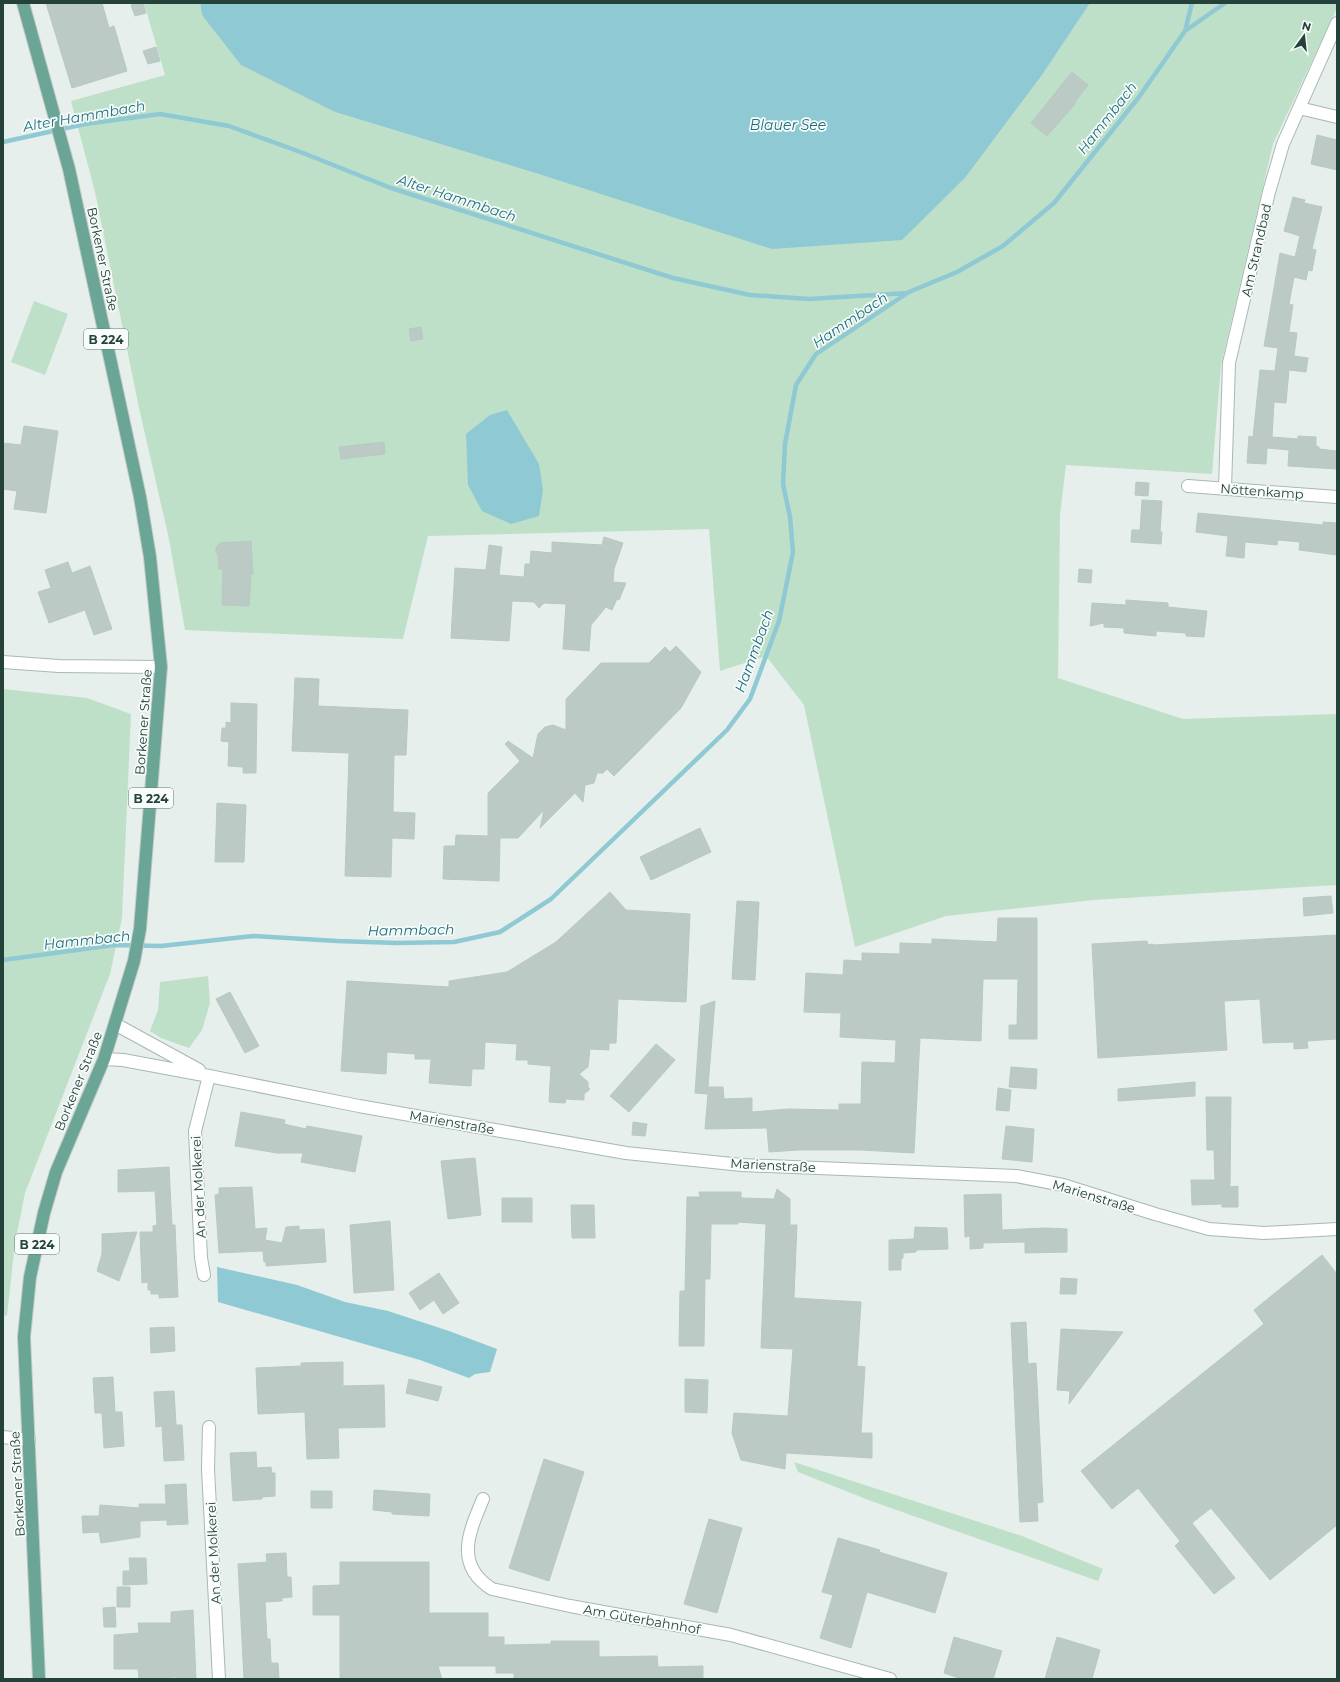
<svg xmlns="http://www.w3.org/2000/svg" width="1340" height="1682" font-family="Montserrat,sans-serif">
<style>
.green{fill:#bfe0c8}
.water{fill:#8ec9d4}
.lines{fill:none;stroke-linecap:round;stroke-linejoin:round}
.stream{stroke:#8ec9d4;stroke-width:4.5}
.building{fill:#bbcac4;stroke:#b8c9c2}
.minor-casing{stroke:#a8b8b2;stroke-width:14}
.secondary-casing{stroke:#a4bbb3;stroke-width:14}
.primary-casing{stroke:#c2cac8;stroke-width:14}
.minor{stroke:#fff;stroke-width:12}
.secondary{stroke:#fff;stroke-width:12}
.primary{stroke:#6aa596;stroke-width:12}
.labels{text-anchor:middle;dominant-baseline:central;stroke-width:3.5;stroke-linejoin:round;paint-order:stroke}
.shield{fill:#f7fbf9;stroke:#637a73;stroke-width:1}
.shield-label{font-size:12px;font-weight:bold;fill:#24423a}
.street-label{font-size:13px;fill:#24423a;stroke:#f7fbf9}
.water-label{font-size:14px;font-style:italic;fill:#1c6f80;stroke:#f7fbf9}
</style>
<rect width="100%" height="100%" fill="#e6efeb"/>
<path class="green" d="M 144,3 L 200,3 L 202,15 L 335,112 L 542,175 L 901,240 L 965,178 L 1042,75 L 1090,3 L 1337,3 L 1337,8 L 1273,144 L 1221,365 L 1212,474 L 1066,465 L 1060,515 L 1058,678 L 1183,719 L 1337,714 L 1337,885 L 1093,900 L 946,916 L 855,947 L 804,705 L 766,656 L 720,671 L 709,529 L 428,536 L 403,639 L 185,630 L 169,539 L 139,408 L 95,192 L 71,101 L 165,75 Z
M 34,301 L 68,314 L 45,375 L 11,362 Z
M 3,689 L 87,698 L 131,714 L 122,918 L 110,974 L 25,1193 L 15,1243 L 7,1316 L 3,1315 Z
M 208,976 L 210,1003 L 202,1030 L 189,1048 L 161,1038 L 150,1031 L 158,1010 L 160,982 Z
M 794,1462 L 1022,1536 L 1103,1569 L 1098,1581 L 871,1501 L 798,1472 Z"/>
<path class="water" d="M 200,3 L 1090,3 L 1042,75 L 965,178 L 902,240 L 772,249 L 542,175 L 335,112 L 241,65 L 202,15 Z
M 507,410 L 539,464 L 543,490 L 539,516 L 511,524 L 482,511 L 468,485 L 466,434 L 490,415 Z
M 217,1267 L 297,1285 L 345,1302 L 388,1311 L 449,1331 L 497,1349 L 490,1372 L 475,1374 L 469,1378 L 420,1360 L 218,1302 Z"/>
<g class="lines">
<path class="stream" d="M 1185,31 L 1225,3
M 3,142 L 85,124 L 160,114 L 229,126 L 303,153 L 391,188 L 673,278 L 750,295 L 809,299 L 908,293
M 3,960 L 114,945 L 161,946 L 253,936 L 337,941 L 397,943 L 454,942 L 500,932 L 551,899 L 727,730 L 750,699 L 766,656 L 779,621 L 793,552 L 790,517 L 783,484 L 785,444 L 796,385 L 816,354 L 909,292 L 957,272 L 1003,246 L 1054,203 L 1139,97 L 1185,31 L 1192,3"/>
</g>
<path class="building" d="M 46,3 L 102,3 L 109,28 L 114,26 L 127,71 L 72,88 Z
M 138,3 L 143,3 L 146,13 L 135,16 L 131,5 Z
M 156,47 L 160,61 L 148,64 L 143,51 Z
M 1072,72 L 1088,85 L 1075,102 L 1076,103 L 1047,136 L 1031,123 Z
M 1317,135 L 1337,140 L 1337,170 L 1311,164 Z
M 1293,197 L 1305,200 L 1304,203 L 1322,207 L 1312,249 L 1316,250 L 1312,271 L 1308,270 L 1306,280 L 1294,277 L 1289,304 L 1293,305 L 1289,332 L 1297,333 L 1294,356 L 1308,358 L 1306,372 L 1289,370 L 1286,403 L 1274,402 L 1272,437 L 1298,439 L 1298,436 L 1316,437 L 1316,446 L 1319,447 L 1319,449 L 1337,451 L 1337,469 L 1288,466 L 1289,450 L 1267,448 L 1266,464 L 1247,463 L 1249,436 L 1253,437 L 1260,370 L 1275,371 L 1278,348 L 1264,346 L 1280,253 L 1295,257 L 1300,236 L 1284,231 Z
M 421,327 L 423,339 L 411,341 L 409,329 Z
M 24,426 L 58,431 L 46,513 L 14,509 L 17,491 L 3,489 L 3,443 L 21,445 Z
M 384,442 L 385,454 L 341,459 L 339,447 Z
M 1136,482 L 1149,483 L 1148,496 L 1135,495 Z
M 1142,500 L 1162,501 L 1160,532 L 1162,532 L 1161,544 L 1131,542 L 1132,530 L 1140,530 Z
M 1198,513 L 1323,525 L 1323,522 L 1337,523 L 1337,555 L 1299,550 L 1300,542 L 1278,540 L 1277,545 L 1245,542 L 1244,558 L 1226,556 L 1228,536 L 1196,532 Z
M 604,537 L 623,543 L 614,569 L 613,582 L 626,583 L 619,600 L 617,599 L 612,610 L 606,607 L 591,625 L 589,651 L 563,649 L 566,604 L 544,603 L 539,608 L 534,602 L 512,601 L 509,641 L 451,638 L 455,568 L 486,570 L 489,545 L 502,547 L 499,575 L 524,577 L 525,564 L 530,564 L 531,551 L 552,553 L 552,542 L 602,545 Z
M 251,541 L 253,574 L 251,574 L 249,606 L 222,605 L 223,569 L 219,569 L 218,554 L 216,552 L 216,547 L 220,543 Z
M 68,562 L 72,573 L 90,566 L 112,629 L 94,635 L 85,610 L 49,623 L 38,592 L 51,588 L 45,570 Z
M 1079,569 L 1092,570 L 1091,583 L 1078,582 Z
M 1126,600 L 1168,603 L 1168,607 L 1207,611 L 1204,637 L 1186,636 L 1186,633 L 1156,631 L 1156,636 L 1124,633 L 1124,628 L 1104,627 L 1104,623 L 1090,626 L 1092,603 L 1126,605 Z
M 676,646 L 701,672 L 681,708 L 632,758 L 614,776 L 607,769 L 603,773 L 597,773 L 594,783 L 585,785 L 583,802 L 575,793 L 540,828 L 544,810 L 518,838 L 500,838 L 499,881 L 443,879 L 444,846 L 455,846 L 456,835 L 488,836 L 488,793 L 520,761 L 505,744 L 508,741 L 533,758 L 538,734 L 545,727 L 553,725 L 566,730 L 566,699 L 601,663 L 649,663 L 665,647 L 670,652 Z
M 295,678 L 319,679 L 318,706 L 408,710 L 406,755 L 394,755 L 393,812 L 415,813 L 414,839 L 392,838 L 391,877 L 345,876 L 349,753 L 292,751 Z
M 231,703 L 257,704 L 256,773 L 243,773 L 243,767 L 228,766 L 229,742 L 221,741 L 222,728 L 226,728 L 226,722 L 231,723 Z
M 217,803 L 246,805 L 244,862 L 215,862 Z
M 700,828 L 711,852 L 651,880 L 640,857 Z
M 610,892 L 626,910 L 690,914 L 686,1002 L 618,999 L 616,1043 L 609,1043 L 609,1050 L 590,1049 L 588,1067 L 579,1074 L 588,1082 L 588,1087 L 590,1089 L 584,1094 L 584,1100 L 566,1099 L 565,1103 L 549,1102 L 551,1066 L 528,1064 L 528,1060 L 516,1060 L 517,1044 L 485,1042 L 484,1069 L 472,1069 L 471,1086 L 429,1083 L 431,1059 L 415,1059 L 415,1054 L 387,1052 L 386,1074 L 341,1071 L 347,981 L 449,987 L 449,981 L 507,972 L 556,942 Z
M 1331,896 L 1333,913 L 1304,916 L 1303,898 Z
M 737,901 L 759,902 L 755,980 L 732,979 Z
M 998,918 L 1037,918 L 1037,1039 L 1009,1039 L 1009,1025 L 1017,1025 L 1018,979 L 983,979 L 981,1041 L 920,1038 L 914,1153 L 861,1150 L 799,1150 L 769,1152 L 767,1128 L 705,1129 L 708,1094 L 695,1093 L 701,1006 L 715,1001 L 708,1087 L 723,1087 L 724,1099 L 752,1098 L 752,1112 L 788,1109 L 839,1110 L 839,1104 L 861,1104 L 862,1062 L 895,1063 L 896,1040 L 840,1037 L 841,1013 L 804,1012 L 806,973 L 843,975 L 844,960 L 862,961 L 862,953 L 900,954 L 900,943 L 932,944 L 932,939 L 997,942 Z
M 1337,935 L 1337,1039 L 1307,1041 L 1308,1048 L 1294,1049 L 1294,1042 L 1263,1043 L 1260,999 L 1224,1001 L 1227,1050 L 1098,1058 L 1092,944 L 1147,941 L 1148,945 L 1153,944 L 1153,945 Z
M 230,992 L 259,1046 L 245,1053 L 216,999 Z
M 656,1044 L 675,1060 L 629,1112 L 610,1096 Z
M 1011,1067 L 1037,1069 L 1036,1089 L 1009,1087 Z
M 1195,1082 L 1195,1096 L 1118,1101 L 1118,1089 Z
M 998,1088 L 1011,1090 L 1009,1111 L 996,1110 Z
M 1206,1097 L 1231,1097 L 1230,1187 L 1238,1186 L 1238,1207 L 1222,1207 L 1222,1204 L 1192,1205 L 1191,1180 L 1215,1180 L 1214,1150 L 1207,1150 Z
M 241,1112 L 285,1120 L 284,1124 L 306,1129 L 307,1126 L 362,1136 L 355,1172 L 301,1162 L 303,1153 L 277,1153 L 235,1146 Z
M 633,1122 L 647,1124 L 645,1136 L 632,1135 Z
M 1006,1126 L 1034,1129 L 1032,1162 L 1002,1159 Z
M 475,1158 L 481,1215 L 448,1219 L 441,1161 Z
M 169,1167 L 172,1225 L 175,1225 L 178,1297 L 159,1298 L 159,1294 L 151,1294 L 151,1290 L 148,1290 L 148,1282 L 142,1283 L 140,1232 L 153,1232 L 153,1226 L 157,1225 L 155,1191 L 118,1192 L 118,1170 Z
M 252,1187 L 255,1229 L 267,1228 L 265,1240 L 282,1243 L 286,1227 L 299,1226 L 299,1230 L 324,1229 L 326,1262 L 266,1266 L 266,1262 L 264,1262 L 263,1251 L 219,1253 L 215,1195 L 219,1194 L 219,1188 Z
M 777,1189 L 790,1199 L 790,1225 L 797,1225 L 794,1298 L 861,1302 L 857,1366 L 865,1367 L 861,1433 L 872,1433 L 872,1458 L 786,1453 L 785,1469 L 741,1460 L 732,1433 L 734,1413 L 788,1416 L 793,1349 L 761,1348 L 766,1224 L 738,1222 L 738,1224 L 711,1224 L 710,1279 L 705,1279 L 704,1346 L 679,1346 L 680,1291 L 685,1291 L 687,1197 L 700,1197 L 699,1192 L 741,1192 L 741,1198 L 774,1199 Z
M 1001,1194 L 1002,1230 L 1045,1228 L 1067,1229 L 1067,1252 L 1025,1253 L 1025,1242 L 983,1243 L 983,1248 L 970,1249 L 970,1236 L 965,1237 L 964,1195 Z
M 502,1198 L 532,1198 L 532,1222 L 502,1222 Z
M 571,1205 L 594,1205 L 595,1238 L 572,1238 Z
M 390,1221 L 394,1290 L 354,1293 L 350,1225 Z
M 915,1227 L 947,1228 L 948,1249 L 916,1250 L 916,1252 L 903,1253 L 903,1258 L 901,1259 L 901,1270 L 889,1270 L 889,1240 L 914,1239 Z
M 137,1232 L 119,1281 L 97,1271 L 102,1254 L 102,1234 Z
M 1322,1255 L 1337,1274 L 1337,1525 L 1270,1580 L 1211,1508 L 1192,1523 L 1235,1578 L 1214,1594 L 1175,1546 L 1180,1541 L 1138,1488 L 1112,1509 L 1081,1471 L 1264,1324 L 1254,1310 Z
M 439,1273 L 459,1303 L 443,1314 L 434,1300 L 420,1310 L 409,1293 Z
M 1061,1278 L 1077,1279 L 1076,1294 L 1060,1294 Z
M 1026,1322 L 1028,1364 L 1036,1363 L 1043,1502 L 1037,1503 L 1038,1521 L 1020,1522 L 1011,1323 Z
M 174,1327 L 175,1351 L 151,1353 L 150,1328 Z
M 1061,1329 L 1123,1332 L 1069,1404 L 1070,1391 L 1057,1390 Z
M 343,1362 L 343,1386 L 384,1385 L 385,1427 L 338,1428 L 339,1458 L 307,1459 L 305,1412 L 258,1414 L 256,1368 L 301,1366 L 301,1363 Z
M 113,1377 L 115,1412 L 122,1412 L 124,1446 L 104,1448 L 102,1413 L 95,1413 L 93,1378 Z
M 409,1379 L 442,1387 L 438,1401 L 406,1393 Z
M 685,1379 L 708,1380 L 707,1413 L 685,1412 Z
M 174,1391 L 176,1425 L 182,1425 L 184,1460 L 164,1461 L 162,1426 L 156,1427 L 154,1392 Z
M 256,1452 L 257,1468 L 271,1467 L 272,1473 L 275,1473 L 275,1496 L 262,1497 L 262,1499 L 233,1501 L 230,1453 Z
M 544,1459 L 584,1472 L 549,1581 L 509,1568 Z
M 186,1484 L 188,1524 L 167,1525 L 167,1520 L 140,1521 L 140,1537 L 101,1543 L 99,1532 L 83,1533 L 82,1516 L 99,1516 L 100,1505 L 139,1508 L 139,1504 L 166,1504 L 165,1485 Z
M 374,1490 L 430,1494 L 429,1516 L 392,1514 L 392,1512 L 373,1510 Z
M 311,1491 L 332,1491 L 332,1508 L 311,1508 Z
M 709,1519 L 742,1528 L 717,1613 L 684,1604 Z
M 838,1538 L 880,1550 L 879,1552 L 947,1573 L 935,1613 L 867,1592 L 851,1648 L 820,1638 L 833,1595 L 822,1592 Z
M 286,1553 L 287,1577 L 291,1577 L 292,1597 L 282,1598 L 282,1601 L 265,1602 L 267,1639 L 270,1639 L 271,1663 L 278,1663 L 279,1679 L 244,1679 L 238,1564 L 267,1562 L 266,1554 Z
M 129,1558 L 146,1558 L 147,1584 L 123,1585 L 123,1571 L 130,1571 Z
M 340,1562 L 429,1562 L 429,1613 L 488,1613 L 488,1637 L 504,1637 L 504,1645 L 551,1644 L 551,1641 L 599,1641 L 599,1657 L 657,1656 L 658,1667 L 703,1666 L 703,1679 L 514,1679 L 514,1673 L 496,1673 L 496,1666 L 438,1666 L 442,1679 L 340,1679 L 340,1615 L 313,1615 L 313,1586 L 340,1585 Z
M 117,1587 L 130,1587 L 130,1607 L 117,1607 Z
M 115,1607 L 116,1627 L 104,1627 L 103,1608 Z
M 193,1610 L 196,1679 L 176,1679 L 176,1677 L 139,1679 L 138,1669 L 114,1669 L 114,1635 L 139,1633 L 138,1623 L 171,1623 L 171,1612 Z
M 954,1637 L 1002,1651 L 993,1679 L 962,1679 L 944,1673 Z
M 1057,1637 L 1100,1650 L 1092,1679 L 1045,1679 Z"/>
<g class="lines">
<g class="minor-casing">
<path id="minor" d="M 1299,108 L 1337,117
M 1188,486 L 1337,497
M 1225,488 L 1229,363 L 1269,192 L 1283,144 L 1337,23
M 115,1024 L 199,1070
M 104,1059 L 123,1060 L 209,1076 L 359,1106 L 626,1153 L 742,1165 L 1016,1176 L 1063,1185 L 1155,1214 L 1209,1229 L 1264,1233 L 1337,1229
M 204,1275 L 201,1258 L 195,1131 L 209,1076
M 209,1427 L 208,1469 L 219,1679
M 3,1437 L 29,1440
M 483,1499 C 469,1532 454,1565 492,1589 L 570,1606 L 731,1635 L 890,1679"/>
</g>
<g class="secondary-casing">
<path id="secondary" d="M 3,662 L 59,666 L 161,667"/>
</g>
<g class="primary-casing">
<path id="primary" d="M 23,3 L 69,169 L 140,497 L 150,557 L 161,667 L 140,929 L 134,961 L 104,1059 L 56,1172 L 44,1213 L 30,1277 L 24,1337 L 39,1679"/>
</g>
<use href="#minor" class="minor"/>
<use href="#secondary" class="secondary"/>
<use href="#primary" class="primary"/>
</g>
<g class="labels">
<g class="shield">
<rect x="84" y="329" width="44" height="20" rx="3"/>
<rect x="129" y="788" width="44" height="20" rx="3"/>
<rect x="15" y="1234" width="44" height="20" rx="3"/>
</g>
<g class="shield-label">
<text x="106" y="339">B 224</text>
<text x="151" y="798">B 224</text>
<text x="37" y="1244">B 224</text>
</g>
<g class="street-label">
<text transform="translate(1256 250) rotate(-77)">Am Strandbad</text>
<text transform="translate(103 259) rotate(78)">Borkener Straße</text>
<text transform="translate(1262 491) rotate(4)">Nöttenkamp</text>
<text transform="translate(143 722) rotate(-86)">Borkener Straße</text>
<text transform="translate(78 1081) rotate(-68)">Borkener Straße</text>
<text transform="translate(452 1122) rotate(10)">Marienstraße</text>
<text transform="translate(773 1165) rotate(3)">Marienstraße</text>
<text transform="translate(198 1187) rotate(-93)">An der Molkerei</text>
<text transform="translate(1094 1196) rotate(17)">Marienstraße</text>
<text transform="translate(17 1484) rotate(-93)">Borkener Straße</text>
<text transform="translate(213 1553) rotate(-93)">An der Molkerei</text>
<text transform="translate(642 1619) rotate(10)">Am Güterbahnhof</text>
</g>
<g class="water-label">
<text transform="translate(84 116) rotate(-10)">Alter Hammbach</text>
<text transform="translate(1107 118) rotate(-52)">Hammbach</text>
<text x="788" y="125">Blauer See</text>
<text transform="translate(457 198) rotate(18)">Alter Hammbach</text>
<text transform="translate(850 320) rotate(-34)">Hammbach</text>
<text transform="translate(754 651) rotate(-70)">Hammbach</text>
<text transform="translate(411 930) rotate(-1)">Hammbach</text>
<text transform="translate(87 940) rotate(-6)">Hammbach</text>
</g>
</g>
<rect width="1340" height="1682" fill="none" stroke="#24423a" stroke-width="8"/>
<g transform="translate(1304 36) rotate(15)" stroke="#f7fbf9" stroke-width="3" paint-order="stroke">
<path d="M0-3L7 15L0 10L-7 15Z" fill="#24423a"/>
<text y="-6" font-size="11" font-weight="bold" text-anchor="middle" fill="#24423a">N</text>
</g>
</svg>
